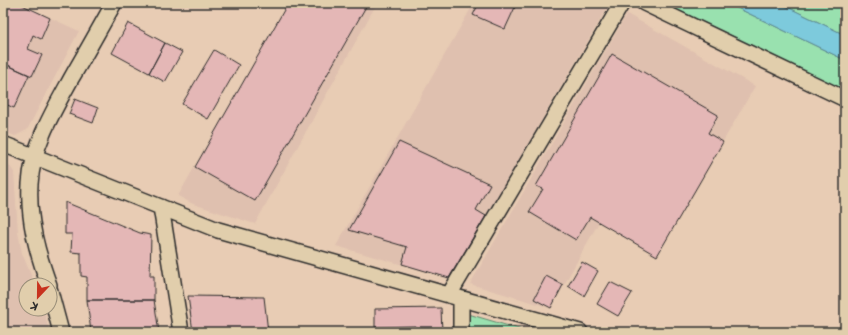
<svg xmlns="http://www.w3.org/2000/svg" width="848" height="335" font-family="Mali,sans-serif">
<style>
.built{fill:#dfc0af}
.green{fill:#99e1af;stroke:#62866d}
.water{fill:#7dcadc;stroke:#5c8a95}
.building{fill:#e4b7b6;stroke:#2b2b2b}
.lines{fill:none;stroke-linecap:round;stroke-linejoin:round}
.minor-casing{stroke:#2b2b2b;stroke-width:18}
.minor{stroke:#e1ceac;stroke-width:15}
</style>
<rect width="100%" height="100%" fill="#e8ccb4"/>
<filter id="ink" filterUnits="userSpaceOnUse"><feTurbulence type="fractalNoise" baseFrequency=".025" numOctaves="2"/><feDisplacementMap in="SourceGraphic" scale="8" xChannelSelector="R" yChannelSelector="G"/><feConvolveMatrix kernelMatrix="1 2 1 2 8 2 1 2 1" color-interpolation-filters="sRGB"/></filter>
<g filter="url(#ink)">
<path class="built" d="M 3,3 L 18,3 L 79,31 L 27,130 L 15,136 L 3,131 Z
M 288,3 L 377,3 L 255,224 L 193,204 L 178,196 Z
M 474,3 L 610,3 L 449,278 L 336,246 Z
M 627,14 L 755,86 L 657,256 L 599,222 L 551,308 L 470,284 Z
M 3,160 L 7,162 L 14,172 L 18,232 L 22,253 L 35,285 L 26,285 L 26,309 L 44,309 L 49,332 L 3,332 Z"/>
<path class="green" d="M 663,3 L 727,3 L 845,60 L 845,90 Z
M 779,3 L 835,3 L 845,8 L 845,35 Z
M 465,313 L 529,332 L 465,332 Z"/>
<path class="water" d="M 727,3 L 779,3 L 845,35 L 845,60 Z"/>
<path class="building" d="M 3,3 L 18,3 L 50,18 L 41,39 L 33,35 L 28,49 L 42,55 L 32,76 L 3,63 Z
M 288,3 L 368,3 L 255,201 L 195,167 Z
M 479,3 L 511,3 L 516,5 L 505,29 L 473,15 Z
M 128,23 L 165,43 L 149,73 L 112,53 Z
M 165,43 L 182,52 L 165,82 L 149,73 Z
M 214,50 L 239,65 L 208,119 L 182,104 Z
M 612,54 L 718,115 L 708,133 L 723,142 L 657,256 L 590,217 L 576,240 L 529,212 L 543,189 L 536,186 Z
M 3,63 L 29,75 L 14,108 L 3,103 Z
M 75,99 L 98,108 L 93,123 L 69,114 Z
M 399,142 L 490,184 L 476,210 L 486,216 L 449,278 L 402,264 L 407,247 L 349,230 Z
M 65,202 L 140,233 L 151,235 L 150,276 L 154,276 L 154,300 L 87,300 L 87,277 L 81,276 L 81,253 L 71,252 L 72,234 L 65,234 Z
M 582,262 L 598,271 L 584,296 L 568,286 Z
M 546,276 L 563,285 L 551,308 L 534,299 Z
M 610,282 L 632,293 L 618,316 L 597,304 Z
M 188,296 L 264,297 L 268,332 L 193,332 Z
M 87,300 L 154,300 L 159,332 L 91,332 Z
M 441,308 L 442,332 L 415,332 L 415,326 L 375,327 L 375,309 Z"/>
<g class="lines">
<g class="minor-casing">
<path id="minor" d="M 644,3 L 845,99
M 3,144 L 218,230 L 580,332
M 161,207 L 181,332
M 49,285 C 37,252 28,220 30,184 C 32,146 54,110 72,77 C 86,53 100,28 114,3
M 50,291 L 61,332
M 449,295 L 622,3
M 461,299 L 461,332"/>
</g>
<use href="#minor" class="minor"/>
</g>
</g>
<rect width="848" height="335" fill="none" stroke="#e1ceac" stroke-width="16"/>
<rect x="8" y="8" width="832" height="319" fill="none" stroke="#2b2b2b" stroke-width="1.5" filter="url(#ink)"/>
<g transform="translate(38 297) rotate(202)"><circle r="19" fill="#e1ceac" stroke="#988d78"/>
<path d="M0-3L7 15L0 10L-7 15Z" fill="#c8321e"/>
<text y="-6" font-size="11" font-weight="bold" text-anchor="middle" fill="#2b2b2b">K</text>
</g>
</svg>
